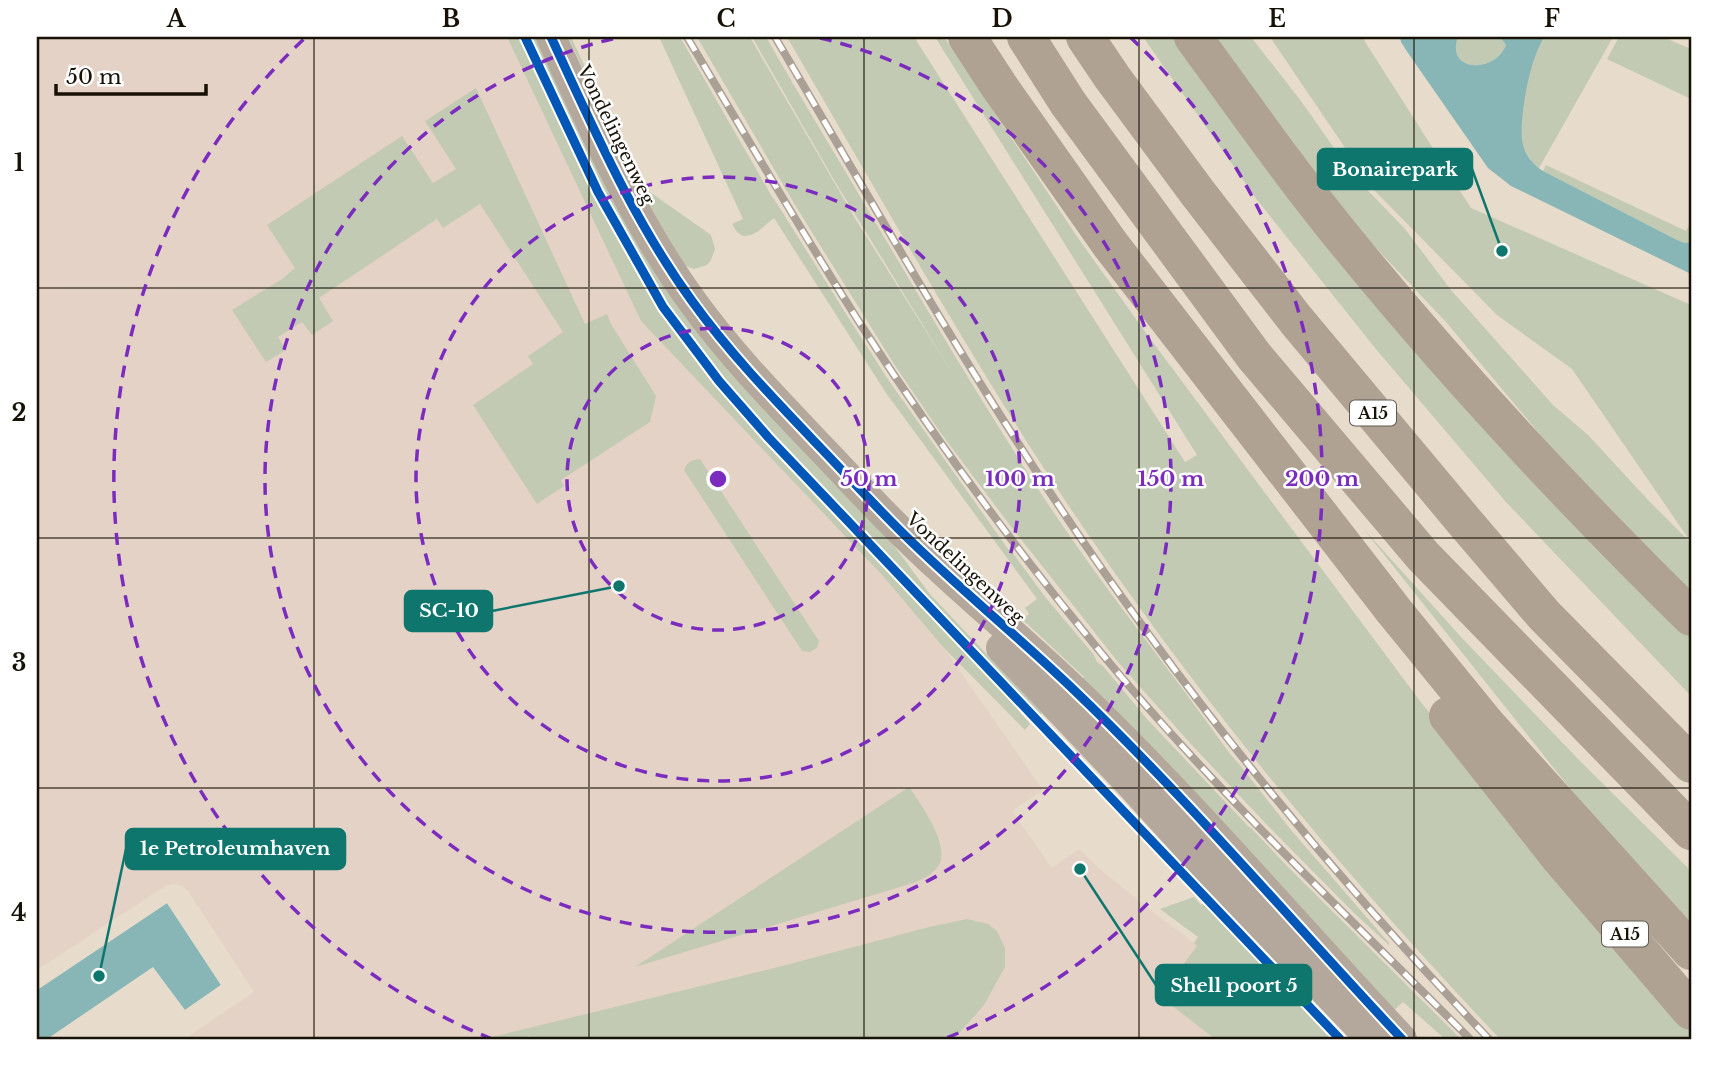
<svg xmlns="http://www.w3.org/2000/svg" width="1728" height="1076" font-family="'Libre Baskerville',serif">
<style>
.industrial{fill:#e5d2c7}
.green{fill:#c2cab3}
.water{fill:#88b6b7}
.pier{fill:#e7dccb}
.lines{fill:none;stroke-linecap:round;stroke-linejoin:round}
.tertiary{stroke:#b4a79c;stroke-width:30}
.motorway{stroke:#b0a293;stroke-width:38}
.rail-casing{stroke:#aba095;stroke-width:8}
.rail{stroke:#fff;stroke-width:5;stroke-dasharray:16;stroke-linecap:butt}
.cycleway-casing{stroke:#fff;stroke-width:13}
.cycleway{stroke:#0057b8;stroke-width:9}
.grid{fill:none;stroke:#171106;stroke-width:2;stroke-opacity:0.55}
.ring{fill:none;stroke:#7b2cbf;stroke-width:3.5;stroke-dasharray:12 9}
.labels{text-anchor:middle;dominant-baseline:central;stroke-width:5;stroke-linejoin:round;paint-order:stroke}
.shield{fill:#fff;stroke:#5d5851;stroke-width:2}
.shield-label{font-size:16px;font-weight:bold;fill:#171106}
.street-label{font-size:18px;fill:#171106;stroke:#fff}
.centre{fill:#7b2cbf;stroke:#fff;stroke-width:3.5}
.ring-label{font-size:21px;text-anchor:middle;font-weight:bold;fill:#7b2cbf;stroke:#fff;stroke-width:5;stroke-linejoin:round;paint-order:stroke}
.leader{fill:none;stroke:#0f766e;stroke-width:2.5}
.callout-dot{fill:#0f766e;stroke:#fff;stroke-width:2.5}
.callout{fill:#0f766e;stroke:#0f766e;stroke-width:2.5}
.callout-label{font-size:19px;text-anchor:middle;font-weight:bold;fill:#fff}
.neatline{fill:none;stroke:#171106;stroke-width:2.5}
.grid-label{font-size:23px;text-anchor:middle;font-weight:bold;fill:#171106}
</style>
<rect width="100%" height="100%" fill="#e7dccb"/>
<path class="industrial" d="M 37,37 L 507,37 L 641,321 L 882,575 L 943,647 L 1043,790 L 1012,811 L 1052,868 L 1079,849 L 1094,864 L 1149,909 L 1322,1039 L 184,1039 L 254,992 L 188,891 L 182,886 L 173,884 L 164,887 L 37,970 Z"/>
<path class="green" d="M 507,37 L 519,37 L 599,203 L 617,237 L 647,292 L 684,346 L 729,400 L 1015,702 L 1018,710 L 1030,724 L 1025,730 L 943,647 L 882,575 L 641,321 Z
M 531,37 L 540,37 L 609,184 L 889,539 L 929,593 L 1042,713 L 1040,715 C 972,643 903,571 835,500 C 785,447 733,395 690,337 C 624,245 579,139 531,37 Z
M 568,37 L 571,37 L 640,185 L 711,235 L 715,249 L 711,260 L 707,265 L 694,269 L 681,264 L 644,199 Z
M 659,37 L 680,37 L 771,195 L 776,202 L 848,317 L 889,381 L 1008,549 L 1012,552 L 1046,598 L 1094,655 L 1097,662 L 1103,666 L 1147,719 L 1248,826 L 1252,829 L 1288,867 L 1461,1039 L 1445,1039 L 1403,1002 L 1390,1014 L 1080,681 L 1084,677 L 1022,619 L 1029,614 L 1025,608 L 1037,599 L 886,393 L 774,218 C 764,225 757,237 743,236 L 737,232 L 732,224 L 743,219 Z
M 697,37 L 750,37 L 856,220 L 953,374 L 834,180 L 752,37 L 766,37 C 800,97 836,155 871,215 C 930,314 988,414 1052,510 C 1108,594 1172,672 1230,754 L 1239,764 L 1291,830 L 1389,943 L 1389,945 L 1355,914 L 1268,826 L 1189,742 L 1118,662 L 1012,528 L 940,432 L 894,364 L 795,205 Z
M 787,37 L 914,37 L 1185,462 L 1197,455 L 935,37 L 944,37 L 1078,238 L 1146,333 L 1420,701 L 1601,927 L 1691,1029 L 1691,1039 L 1500,1039 C 1328,858 1169,663 1034,453 C 947,317 868,176 787,37 Z
M 1143,37 L 1184,37 L 1691,627 L 1691,696 L 1505,501 L 1375,348 L 1258,201 Z
M 1214,37 L 1251,37 L 1301,101 L 1353,175 L 1405,229 L 1451,290 L 1553,405 L 1588,435 L 1650,502 L 1691,543 L 1691,594 L 1589,493 L 1446,322 L 1360,231 Z
M 1270,37 L 1362,37 L 1471,208 L 1691,305 L 1691,541 L 1688,538 L 1572,369 L 1497,315 L 1373,189 Z
M 1458,37 L 1500,37 L 1506,45 C 1495,74 1445,72 1458,37 Z
M 1544,37 L 1613,37 L 1539,168 C 1530,161 1524,151 1521,140 C 1519,126 1529,72 1534,57 C 1537,50 1541,43 1544,37 Z
M 1619,37 L 1663,37 L 1691,49 L 1691,99 L 1607,59 Z
M 476,88 L 585,324 L 607,314 L 611,324 L 656,396 L 650,422 L 561,480 L 564,486 L 537,504 L 473,405 L 533,364 L 528,356 L 563,332 L 480,204 L 443,228 L 437,219 L 319,298 L 333,321 L 312,335 L 302,322 L 278,337 L 286,350 L 266,362 L 232,310 L 282,279 L 295,268 L 267,225 L 402,136 L 433,183 L 456,169 L 425,121 Z
M 1546,165 L 1686,231 L 1691,221 L 1691,242 L 1685,243 L 1677,240 L 1543,171 Z
M 700,459 L 819,641 L 817,648 L 810,652 L 802,651 L 684,470 C 687,462 691,460 700,459 Z
M 1362,527 L 1461,637 L 1581,762 L 1691,871 L 1691,933 L 1623,855 Z
M 909,787 C 921,804 948,842 940,863 C 935,874 923,879 913,883 L 635,967 Z
M 1194,897 L 1201,905 L 1203,903 L 1333,1039 L 1215,1039 L 1171,1005 L 1168,985 L 1197,946 L 1194,943 L 1198,937 L 1160,909 Z
M 967,919 L 988,924 L 997,931 L 1005,948 L 1005,967 L 984,1005 L 954,1039 L 542,1039 L 528,1036 L 527,1039 L 484,1039 L 786,965 L 929,927 Z"/>
<path class="water" d="M 1400,37 L 1458,37 C 1445,72 1495,74 1506,45 L 1500,37 L 1544,37 C 1541,43 1537,50 1535,57 C 1528,74 1518,128 1523,145 C 1526,156 1533,164 1543,171 L 1677,240 L 1685,243 L 1691,242 L 1691,274 L 1511,186 L 1488,168 L 1408,53 L 1401,42 Z
M 167,903 L 221,985 L 185,1010 L 153,967 L 47,1039 L 37,1039 L 37,990 Z"/>
<path class="pier" d="M 167,899 L 170,901 L 224,983 L 223,988 L 187,1013 L 185,1010 L 221,985 L 167,903 L 37,990 L 37,986 Z"/>
<g class="lines">
<path class="tertiary" d="M 551,37 C 593,127 633,220 692,301 C 728,351 771,396 814,441 C 848,476 881,513 916,546 C 968,596 1023,641 1074,690 C 1189,800 1293,923 1402,1039
M 1001,648 L 1131,785 L 1200,861 L 1371,1039"/>
<path class="motorway" d="M 967,37 L 999,86 L 1110,244 L 1394,611 L 1487,725 L 1691,951
M 1026,37 L 1068,103 L 1254,356 L 1423,556 L 1691,831
M 1085,37 L 1112,77 L 1197,192 L 1296,320 L 1463,520 L 1544,615 L 1691,764
M 1193,37 C 1244,107 1294,178 1349,245 C 1456,376 1571,499 1691,617
M 1448,716 L 1560,858 L 1691,1011"/>
<g class="rail-casing">
<path id="rail" d="M 687,37 C 745,134 802,233 863,328 C 935,439 1014,547 1098,649 C 1212,788 1344,912 1470,1039
M 775,37 C 858,178 938,320 1027,457 C 1161,666 1318,860 1489,1039"/>
</g>
<use href="#rail" class="rail"/>
<g class="cycleway-casing">
<path id="cycleway" d="M 525,37 L 598,192 L 663,307 L 719,381 L 768,437 L 1340,1039
M 551,37 C 593,127 633,220 692,301 C 728,351 771,396 814,441 C 848,476 881,513 916,546 C 968,596 1023,641 1074,690 C 1189,800 1293,923 1402,1039"/>
</g>
<use href="#cycleway" class="cycleway"/>
</g>
<path class="grid" d="M 314,37 L 314,1039M 589,37 L 589,1039M 864,37 L 864,1039M 1139,37 L 1139,1039M 1414,37 L 1414,1039M 37,288 L 1691,288M 37,538 L 1691,538M 37,788 L 1691,788"/>
<g class="ring">
<circle cx="718" cy="479" r="151"/>
<circle cx="718" cy="479" r="302"/>
<path d="M820 38A453 453 0 1 1 616 38"/>
<path d="M492 1039A604 604 0 0 1 306 37M1130 37A604 604 0 0 1 944 1039"/>
</g>
<g class="labels">
<g class="shield">
<rect x="1350" y="400.5" width="46" height="25" rx="5"/>
<rect x="1602" y="921.5" width="46" height="25" rx="5"/>
</g>
<g class="shield-label">
<text x="1373" y="413">A15</text>
<text x="1625" y="934">A15</text>
</g>
<g class="street-label">
<text transform="translate(616 135) rotate(64)">Vondelingenweg</text>
<text transform="translate(965 568) rotate(43)">Vondelingenweg</text>
</g>
</g>
<circle cx="718" cy="479" r="10" class="centre"/>
<g class="ring-label">
<text x="869" y="486">50 m</text>
<text x="1020" y="486">100 m</text>
<text x="1171" y="486">150 m</text>
<text x="1322" y="486">200 m</text>
</g>
<path class="leader" d="M1502 251L1472 169M619 586L492 611M99 976L126 849M1080 869L1156 985"/>
<g class="callout-dot">
<circle cx="1502" cy="251" r="7"/>
<circle cx="619" cy="586" r="7"/>
<circle cx="99" cy="976" r="7"/>
<circle cx="1080" cy="869" r="7"/>
</g>
<g class="callout">
<rect x="1318" y="149" width="154" height="40" rx="7"/>
<rect x="405" y="591" width="87" height="40" rx="7"/>
<rect x="126" y="829" width="219" height="40" rx="7"/>
<rect x="1156" y="965" width="155" height="40" rx="7"/>
</g>
<g class="callout-label">
<text x="1395" y="176">Bonairepark</text>
<text x="449" y="617">SC-10</text>
<text x="235" y="855">1e Petroleumhaven</text>
<text x="1234" y="992">Shell poort 5</text>
</g>
<rect width="1728" height="1076" fill="none" stroke="#ffffff" stroke-width="77"/>
<path d="M56 84v10h150v-10" fill="none" stroke="#171106" stroke-width="3.5"/>
<text x="66" y="84" font-size="21" fill="#171106" stroke="#ffffff" stroke-width="5" paint-order="stroke">50 m</text>
<rect x="38" y="38" width="1652" height="1000" class="neatline"/>
<g class="grid-label">
<text x="176" y="27">A</text>
<text x="451" y="27">B</text>
<text x="726" y="27">C</text>
<text x="1002" y="27">D</text>
<text x="1277" y="27">E</text>
<text x="1552" y="27">F</text>
<text x="19" y="171">1</text>
<text x="19" y="421">2</text>
<text x="19" y="671">3</text>
<text x="19" y="921">4</text>
</g>
</svg>
